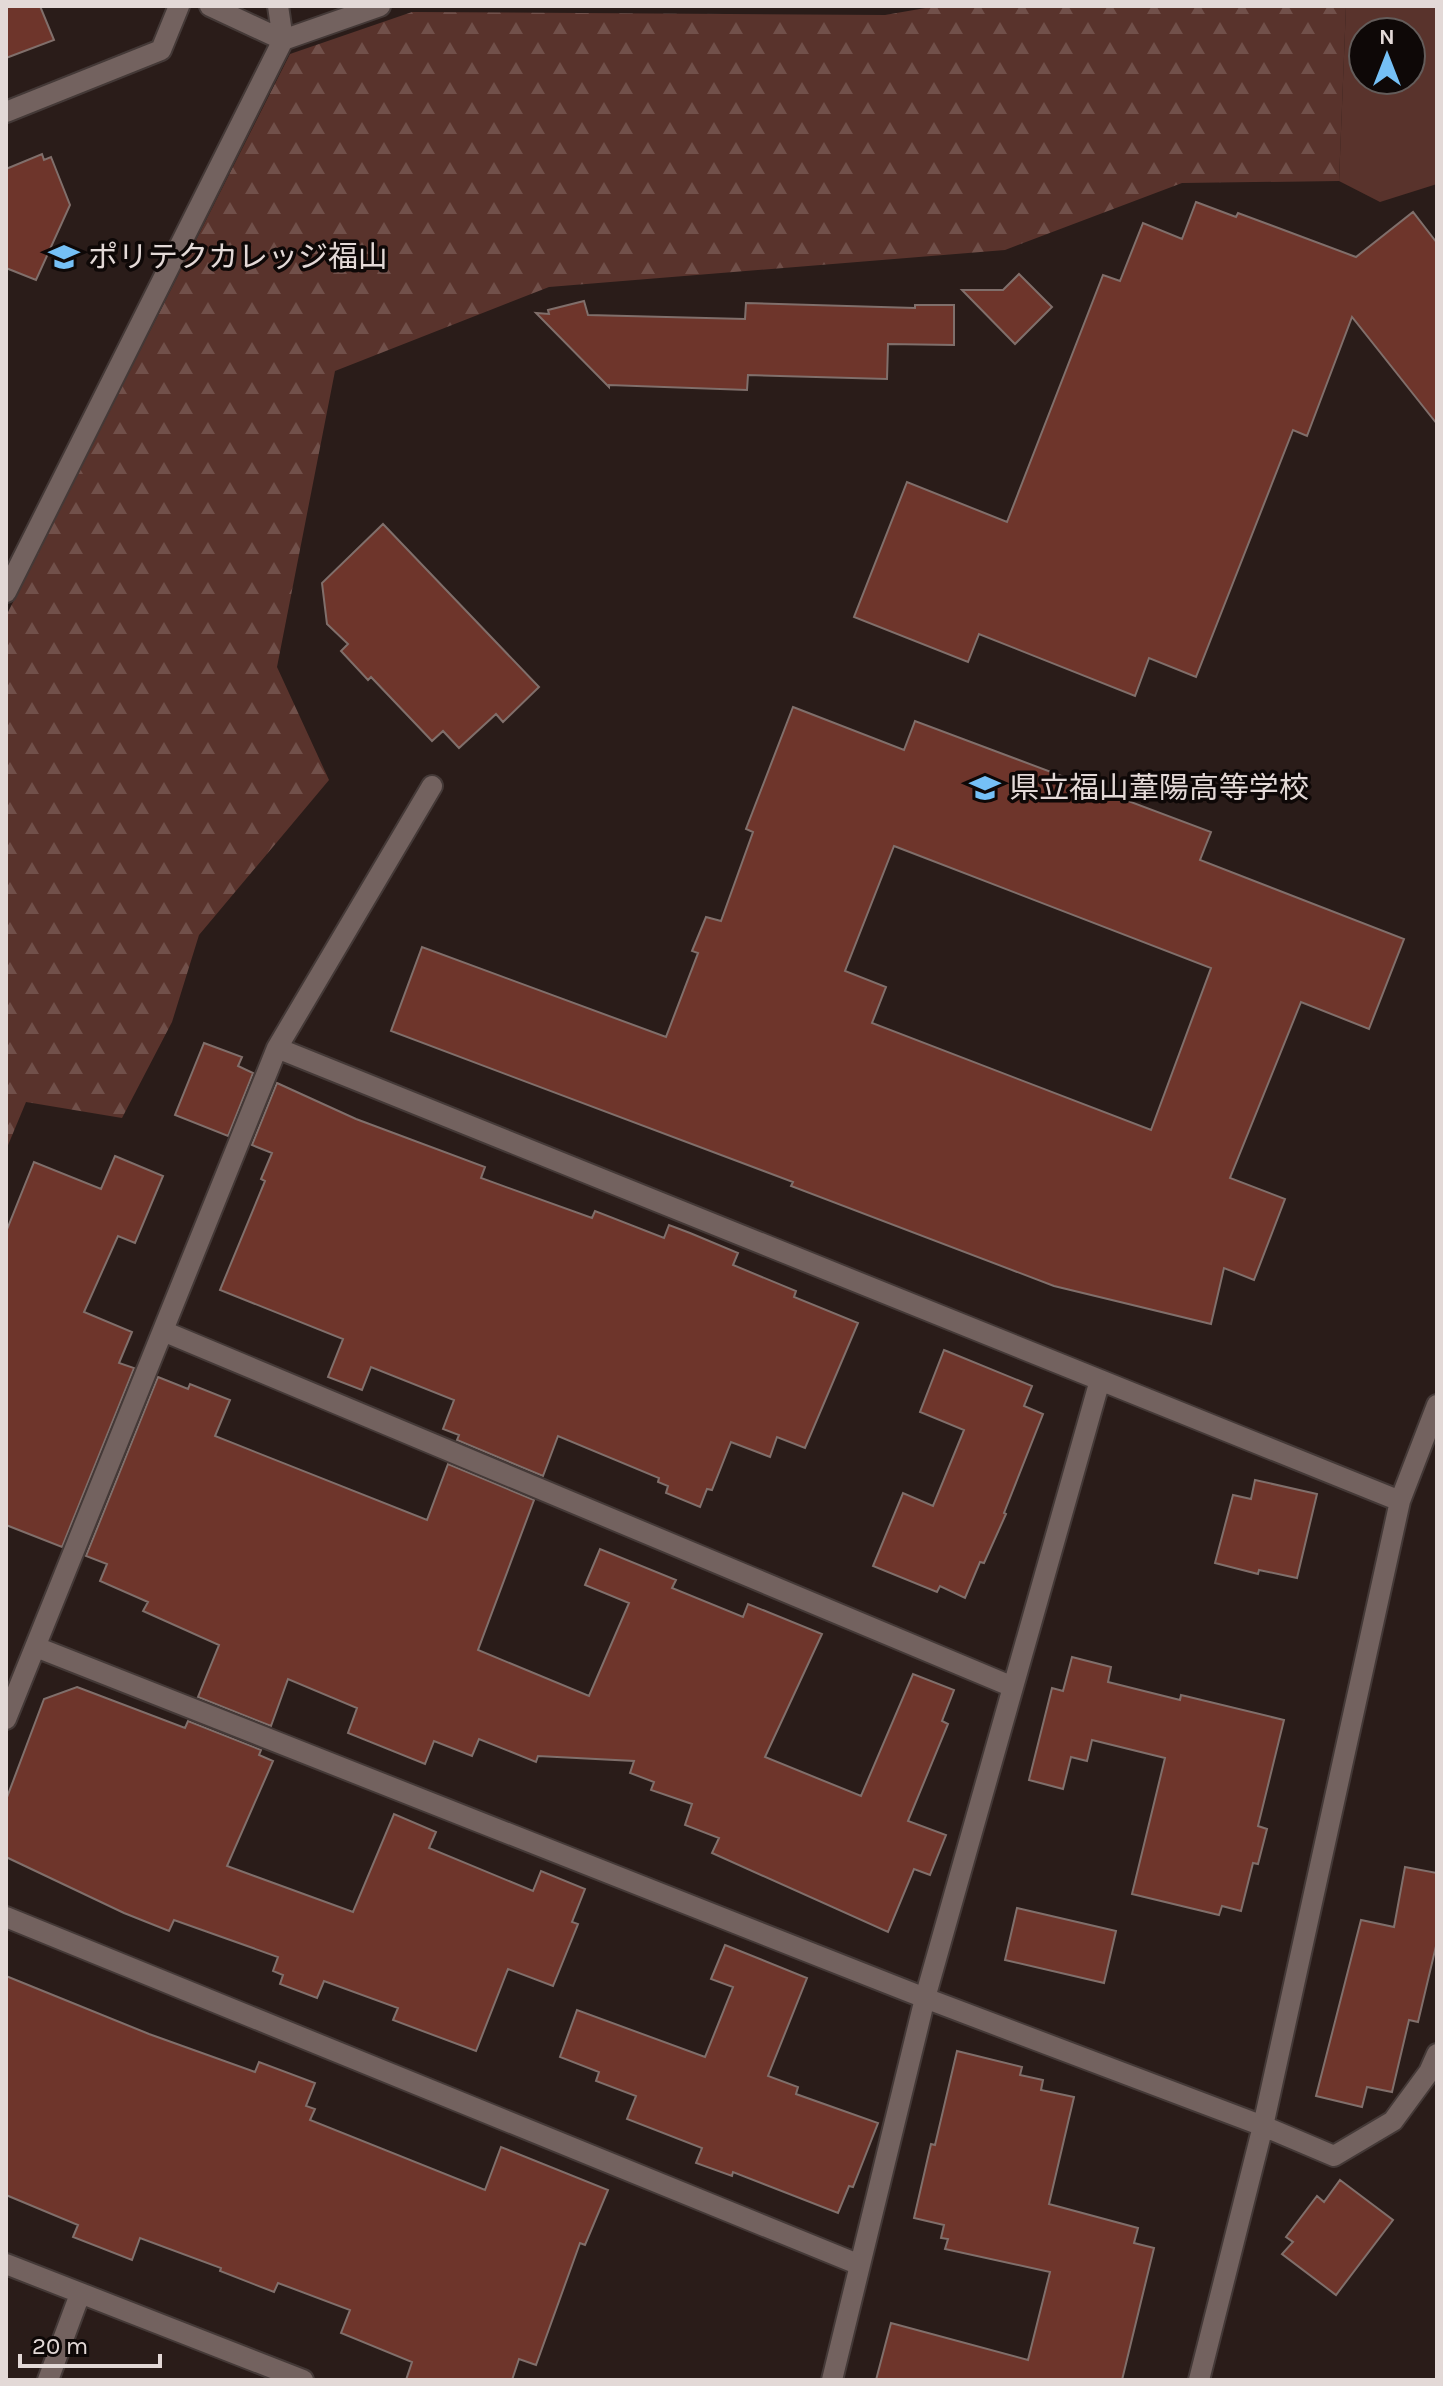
<svg xmlns="http://www.w3.org/2000/svg" width="1443" height="2386" font-family="Karla,'Noto Sans JP',sans-serif">
<style>
.green{fill:#59332c;fill-rule:evenodd}
.forest{fill:url(#forest-firs)}
.building{fill:#6e352b;stroke:#806f6b;stroke-width:2;fill-rule:evenodd}
.lines{fill:none;stroke-linecap:round;stroke-linejoin:round}
.minor-casing{stroke:#443937;stroke-width:24}
.minor{stroke:#73625f;stroke-width:20}
.labels{text-anchor:middle;dominant-baseline:central;stroke-width:7;stroke-linejoin:round;paint-order:stroke}
.poi-label{font-size:30px;fill:#e3d9d7;stroke:#0e0807;text-anchor:start}
</style>
<defs>
<pattern id="forest-firs" width="22" height="20" patternUnits="userSpaceOnUse" patternTransform="scale(2)"><rect width="22" height="20" fill="#59332c"/><path d="M5 1l3.5 6h-7zM16 11l3.5 6h-7z" fill="#71504a"/></pattern>
</defs>
<rect width="100%" height="100%" fill="#2a1c19"/>
<path class="green" d="M 1346,6 L 1437,6 L 1437,184 L 1380,202 L 1339,181 ZM 1363,32 L 1411,32 L 1411,80 L 1363,80 Z"/>
<path class="forest" d="M 937,6 L 1346,6 L 1339,181 L 1182,183 L 1005,250 L 549,287 L 335,371 L 277,667 L 329,780 L 199,935 L 172,1022 L 122,1118 L 26,1102 L 6,1150 L 6,616 L 290,54 L 412,12 L 885,15 Z"/>
<path class="building" d="M 6,6 L 40,6 L 54,40 L 6,58 Z
M 42,154 L 44,160 L 51,157 L 70,205 L 36,280 L 6,268 L 6,169 Z
M 1196,202 L 1236,217 L 1238,213 L 1356,257 L 1413,212 L 1437,243 L 1437,424 L 1352,317 L 1307,436 L 1293,430 L 1196,677 L 1149,658 L 1135,696 L 979,634 L 968,662 L 854,617 L 907,482 L 1007,522 L 1103,275 L 1120,281 L 1143,223 L 1182,239 Z
M 1019,274 L 1052,307 L 1015,344 L 962,290 L 1003,290 Z
M 584,301 L 588,315 L 745,319 L 746,303 L 915,308 L 915,305 L 954,305 L 954,345 L 888,344 L 887,379 L 748,375 L 747,390 L 609,385 L 609,387 L 536,313 L 549,314 L 548,310 Z
M 383,524 L 539,687 L 503,722 L 496,714 L 459,748 L 443,731 L 432,741 L 371,677 L 368,680 L 341,651 L 348,644 L 327,624 L 322,583 Z
M 793,707 L 904,750 L 915,721 L 1211,832 L 1200,860 L 1404,939 L 1369,1029 L 1301,1002 L 1230,1178 L 1285,1199 L 1254,1280 L 1224,1268 L 1211,1324 L 1054,1286 L 791,1186 L 793,1182 L 391,1031 L 422,947 L 666,1037 L 698,953 L 692,951 L 706,917 L 721,921 L 753,832 L 746,829 ZM 894,846 L 1211,968 L 1151,1130 L 872,1023 L 886,987 L 845,971 Z
M 204,1043 L 242,1057 L 238,1066 L 253,1073 L 228,1136 L 175,1115 Z
M 277,1083 L 356,1119 L 485,1167 L 481,1178 L 592,1218 L 595,1211 L 664,1238 L 669,1225 L 690,1233 L 738,1253 L 733,1265 L 796,1291 L 794,1297 L 858,1323 L 805,1448 L 777,1437 L 770,1457 L 731,1442 L 712,1490 L 707,1489 L 700,1507 L 666,1493 L 668,1486 L 658,1482 L 659,1478 L 558,1436 L 543,1476 L 457,1440 L 459,1435 L 443,1429 L 454,1400 L 371,1367 L 362,1390 L 328,1377 L 343,1339 L 220,1290 L 265,1181 L 261,1179 L 272,1153 L 252,1145 Z
M 115,1156 L 163,1176 L 135,1243 L 118,1236 L 84,1312 L 132,1332 L 119,1363 L 134,1368 L 62,1547 L 6,1525 L 6,1232 L 34,1162 L 101,1189 Z
M 944,1350 L 1032,1386 L 1024,1406 L 1043,1414 L 1004,1513 L 1006,1514 L 984,1563 L 980,1562 L 965,1598 L 940,1586 L 937,1592 L 873,1566 L 903,1493 L 933,1506 L 964,1430 L 920,1412 Z
M 158,1377 L 188,1389 L 190,1384 L 230,1400 L 215,1436 L 427,1520 L 448,1464 L 534,1500 L 478,1650 L 589,1696 L 629,1603 L 585,1585 L 600,1549 L 676,1580 L 672,1588 L 743,1617 L 748,1604 L 822,1634 L 765,1757 L 861,1796 L 913,1674 L 954,1690 L 942,1721 L 948,1724 L 908,1821 L 946,1835 L 930,1875 L 914,1869 L 888,1932 L 712,1853 L 719,1838 L 685,1825 L 692,1804 L 651,1790 L 654,1782 L 630,1773 L 634,1761 L 538,1756 L 536,1762 L 479,1739 L 472,1756 L 434,1741 L 425,1764 L 348,1733 L 357,1708 L 288,1679 L 271,1726 L 198,1697 L 219,1645 L 143,1611 L 148,1602 L 100,1581 L 107,1564 L 86,1556 Z
M 1255,1480 L 1317,1494 L 1297,1578 L 1259,1570 L 1258,1574 L 1215,1563 L 1233,1495 L 1251,1499 Z
M 1072,1657 L 1111,1667 L 1108,1682 L 1180,1700 L 1181,1695 L 1284,1720 L 1258,1826 L 1267,1829 L 1258,1864 L 1253,1863 L 1241,1911 L 1222,1906 L 1219,1915 L 1132,1894 L 1165,1758 L 1092,1740 L 1087,1761 L 1071,1757 L 1063,1789 L 1029,1780 L 1052,1688 L 1063,1691 Z
M 77,1687 L 185,1728 L 188,1721 L 261,1750 L 259,1755 L 273,1761 L 227,1866 L 353,1912 L 394,1814 L 436,1832 L 429,1848 L 533,1891 L 541,1871 L 585,1889 L 572,1922 L 578,1924 L 553,1986 L 508,1969 L 476,2051 L 393,2020 L 398,2008 L 324,1981 L 317,1998 L 280,1984 L 283,1975 L 273,1971 L 278,1957 L 174,1920 L 169,1931 L 124,1913 L 6,1857 L 6,1800 L 44,1699 Z
M 1405,1867 L 1437,1873 L 1437,1942 L 1418,2022 L 1409,2020 L 1392,2092 L 1367,2087 L 1362,2107 L 1316,2096 L 1361,1920 L 1394,1927 Z
M 1017,1908 L 1116,1931 L 1104,1983 L 1005,1960 Z
M 725,1945 L 807,1978 L 768,2076 L 798,2087 L 796,2094 L 878,2123 L 853,2187 L 849,2186 L 838,2213 L 733,2172 L 732,2176 L 696,2163 L 702,2148 L 627,2119 L 636,2096 L 596,2081 L 599,2072 L 560,2057 L 577,2010 L 705,2057 L 733,1987 L 711,1979 Z
M 6,1976 L 149,2034 L 255,2072 L 259,2062 L 315,2083 L 306,2106 L 315,2109 L 310,2120 L 485,2190 L 501,2147 L 608,2190 L 585,2245 L 580,2243 L 536,2365 L 519,2359 L 512,2380 L 406,2380 L 412,2362 L 341,2333 L 350,2310 L 278,2283 L 274,2292 L 220,2271 L 221,2268 L 140,2238 L 132,2260 L 73,2237 L 78,2225 L 6,2195 Z
M 957,2051 L 1022,2067 L 1020,2075 L 1043,2080 L 1041,2090 L 1074,2097 L 1049,2204 L 1138,2228 L 1134,2243 L 1154,2248 L 1122,2380 L 876,2380 L 891,2323 L 1028,2360 L 1050,2272 L 945,2249 L 948,2239 L 941,2238 L 944,2225 L 914,2218 L 931,2144 L 935,2145 Z
M 1340,2180 L 1393,2220 L 1336,2295 L 1282,2254 L 1293,2242 L 1286,2237 L 1317,2196 L 1324,2202 Z"/>
<g class="lines">
<g class="minor-casing">
<path id="minor" d="M 210,6 L 283,40 L 380,6
M 6,112 L 161,50 L 179,6
M 6,592 L 283,40 L 278,6
M 277,1048 L 1400,1501
M 163,1331 L 1013,1687
M 36,1647 L 925,1998 L 1263,2126 L 1334,2156 L 1393,2121 L 1429,2072 L 1437,2054
M 6,1719 L 277,1048 L 432,786
M 6,1917 L 860,2265
M 6,2264 L 303,2380
M 48,2380 L 80,2294
M 832,2380 L 925,1998 L 1100,1380
M 1199,2380 L 1263,2126 L 1400,1501 L 1437,1405"/>
</g>
<use href="#minor" class="minor"/>
</g>
<defs>
<g id="school-bare" transform="scale(2.4)"><path d="M0-5L7-2L0 1L-7-2ZM-4 1L0 2.5L4 1V4Q0 6-4 4Z" fill="#75c0f6" stroke="#0e0807" stroke-width="2.5" paint-order="stroke"/></g>
</defs>
<g fill-rule="evenodd">
<use href="#school-bare" x="64" y="257"/>
<use href="#school-bare" x="985" y="788"/>
</g>
<g class="labels">
<g class="poi-label">
<text x="88" y="257">ポリテクカレッジ福山</text>
<text x="1009" y="788">県立福山葦陽高等学校</text>
</g>
</g>
<rect width="1443" height="2386" fill="none" stroke="#e3d9d7" stroke-width="16"/>
<g transform="translate(1387 56)"><circle r="38" fill="#0e0807" stroke="#635c5a" stroke-width="2"/>
<path d="M0-6L14 30L0 20L-14 30Z" fill="#75c0f6"/>
<text y="-12" font-size="22" font-weight="bold" text-anchor="middle" fill="#e3d9d7">N</text>
</g>
<path d="M20 2354v12h140v-12" fill="none" stroke="#e3d9d7" stroke-width="4"/>
<text x="32" y="2354" font-size="24" fill="#e3d9d7" stroke="#0e0807" stroke-width="6" paint-order="stroke">20 m</text>
</svg>
